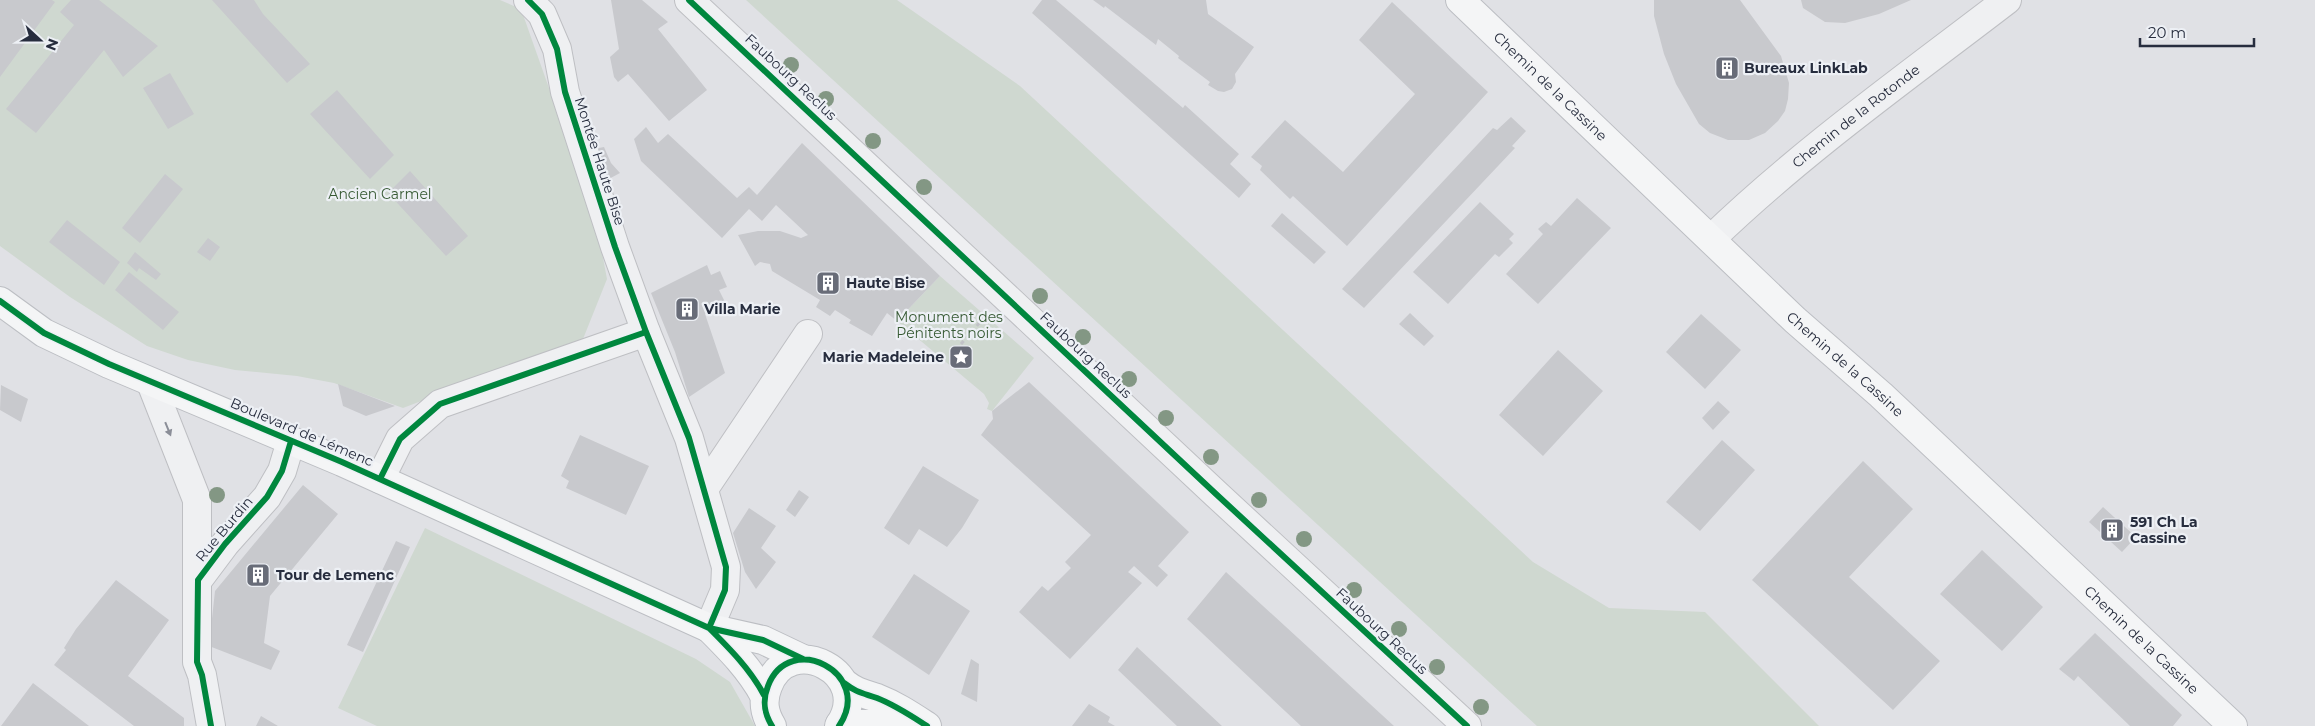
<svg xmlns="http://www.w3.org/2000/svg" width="2315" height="726" font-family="Montserrat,sans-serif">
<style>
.green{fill:#cfd8d0}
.building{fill:#c8c9cd}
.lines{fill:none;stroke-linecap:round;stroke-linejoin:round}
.minor-casing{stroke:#bebfc3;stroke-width:30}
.major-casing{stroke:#bcbec3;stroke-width:30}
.path{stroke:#c1c2c7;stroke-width:3;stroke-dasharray:4 4;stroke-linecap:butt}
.minor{stroke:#eff0f2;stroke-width:28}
.major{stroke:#f4f5f6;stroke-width:28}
.cycleway-casing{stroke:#edf0f5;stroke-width:9}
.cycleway{stroke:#00873e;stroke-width:6}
.tree{fill:#839784}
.oneway{fill:#8b8e98}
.labels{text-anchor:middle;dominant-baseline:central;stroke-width:4.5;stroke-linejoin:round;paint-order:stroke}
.poi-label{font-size:14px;font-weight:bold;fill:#272d3e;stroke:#edf0f5;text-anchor:start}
.street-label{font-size:14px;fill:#272d3e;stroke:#edf0f5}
.park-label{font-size:14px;fill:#375a34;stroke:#edf0f5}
</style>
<rect width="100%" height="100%" fill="#e0e1e5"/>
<path class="green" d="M 0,0 L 500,0 L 521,9 L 596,221 L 607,279 L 583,339 L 403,408 L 334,383 L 297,376 L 235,370 L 188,360 L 147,346 L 70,297 L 0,246 Z
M 746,0 L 897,0 L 1020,86 L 1533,562 L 1609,608 L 1705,612 L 1819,726 L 1537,726 Z
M 940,276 L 1034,358 L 992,411 L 987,409 L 989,403 L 984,394 L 897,321 Z
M 425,528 L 696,659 L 730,682 L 755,726 L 377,726 L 338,708 Z"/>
<path class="building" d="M 0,0 L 52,0 L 55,2 L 0,77 Z
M 71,0 L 99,0 L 158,46 L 123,77 L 104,50 L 36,133 L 6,109 L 74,25 L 60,12 Z
M 212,0 L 254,0 L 263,14 L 310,64 L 287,83 Z
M 611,0 L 642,0 L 668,22 L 658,29 L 707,90 L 669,121 L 628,74 L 618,82 L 614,77 L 610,57 L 619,49 Z
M 1042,0 L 1056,0 L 1183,108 L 1185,105 L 1239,154 L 1230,164 L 1251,184 L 1239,198 L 1032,13 Z
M 1093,0 L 1206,0 L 1208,14 L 1254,47 L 1235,74 L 1236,82 L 1232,89 L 1224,92 L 1218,91 L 1208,85 L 1210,82 L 1178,58 L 1179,56 L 1158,39 L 1156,45 L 1105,6 L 1104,8 Z
M 1654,0 L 1740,0 L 1781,56 L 1789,83 L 1788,99 L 1785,111 L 1778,121 L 1765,133 L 1749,140 L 1728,140 L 1710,133 L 1699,124 L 1676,84 L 1664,54 L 1654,16 Z
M 1801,0 L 1911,0 L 1879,14 L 1845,23 L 1825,22 L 1803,8 Z
M 1392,2 L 1488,92 L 1347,246 L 1293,196 L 1290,199 L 1260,170 L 1262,166 L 1251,157 L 1285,120 L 1343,172 L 1415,94 L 1359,40 Z
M 170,73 L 194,114 L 168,129 L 143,88 Z
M 337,90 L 394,155 L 370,179 L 310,114 Z
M 1511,117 L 1526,131 L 1512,146 L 1515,148 L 1364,308 L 1342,289 L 1493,128 L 1497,130 Z
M 646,127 L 658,143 L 668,134 L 737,198 L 749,187 L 757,195 L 802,143 L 940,276 L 897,321 L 887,313 L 872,336 L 849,323 L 851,320 L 835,310 L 830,316 L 816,307 L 820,300 L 772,271 L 770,264 L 760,262 L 755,266 L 738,235 L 758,231 L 780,231 L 801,238 L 808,235 L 776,205 L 762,221 L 749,209 L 722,238 L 641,161 L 634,139 Z
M 604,147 L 611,163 L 620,173 L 605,181 L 599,169 L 599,148 Z
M 410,171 L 468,236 L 446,256 L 388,193 Z
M 165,174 L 183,189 L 140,243 L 122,228 Z
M 1577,198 L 1611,228 L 1538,304 L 1506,274 L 1543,234 L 1538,229 L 1546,222 L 1551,226 Z
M 1480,202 L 1514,234 L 1509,239 L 1513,243 L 1499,257 L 1495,254 L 1448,304 L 1413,272 Z
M 1282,213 L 1326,252 L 1314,264 L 1271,226 Z
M 67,220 L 120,262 L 104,285 L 49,242 Z
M 208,238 L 220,247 L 210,261 L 197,252 Z
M 135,252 L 161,274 L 156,280 L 139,268 L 137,272 L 127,263 Z
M 707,265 L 711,275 L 720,271 L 727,287 L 719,290 L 726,304 L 705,314 L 725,373 L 689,397 L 675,352 L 651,293 Z
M 129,272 L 179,312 L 163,330 L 115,290 Z
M 1410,313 L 1434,336 L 1424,346 L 1399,324 Z
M 1701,314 L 1741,350 L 1705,389 L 1666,352 Z
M 1558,350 L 1603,391 L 1543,456 L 1499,415 Z
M 1029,382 L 1189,532 L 1158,566 L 1168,575 L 1157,587 L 1134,566 L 1128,572 L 1142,583 L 1070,659 L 1019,612 L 1042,586 L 1048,591 L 1071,568 L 1065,562 L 1091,535 L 981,435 L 993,419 L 992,411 Z
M 338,384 L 395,406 L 366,416 L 343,406 Z
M 1,385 L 28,399 L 21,422 L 0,410 Z
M 1718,401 L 1730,412 L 1713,430 L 1702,418 Z
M 580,435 L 649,466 L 626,515 L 566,488 L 569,481 L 561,476 Z
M 1722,440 L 1755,470 L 1700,531 L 1666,502 Z
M 1863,461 L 1913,509 L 1849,577 L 1940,661 L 1893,710 L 1752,580 Z
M 923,466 L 979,500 L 962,528 L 947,547 L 919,529 L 909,545 L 884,528 Z
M 303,485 L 338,514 L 270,596 L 264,643 L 280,651 L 271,670 L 209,646 L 215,591 Z
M 799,490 L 809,497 L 795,517 L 786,510 Z
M 2103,507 L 2136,537 L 2122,552 L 2089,522 Z
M 749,508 L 776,526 L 761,548 L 776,562 L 756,589 L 745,572 L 733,533 Z
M 396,541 L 410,547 L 363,652 L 347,645 Z
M 1982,550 L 2043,607 L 2002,651 L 1940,594 Z
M 1226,572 L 1394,726 L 1301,726 L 1187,619 Z
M 914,574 L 970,611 L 929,675 L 872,637 Z
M 116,580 L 169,620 L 128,676 L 184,718 L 184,726 L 134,726 L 54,665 L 66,650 L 64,648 L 76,629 Z
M 2095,633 L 2182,715 L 2173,726 L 2130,726 L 2078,676 L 2074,681 L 2059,669 Z
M 1137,647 L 1222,726 L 1177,726 L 1118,670 Z
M 971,659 L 979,664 L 977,702 L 961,694 Z
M 33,683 L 89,726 L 1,726 Z
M 1089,704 L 1110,717 L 1108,722 L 1115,726 L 1072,726 Z
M 261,716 L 278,726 L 256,726 Z"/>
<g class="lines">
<g class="minor-casing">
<g id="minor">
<path d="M 528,0 L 542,14 L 557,49 L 565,92 L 615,247 L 646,332 L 689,438 L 726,567 L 725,590 L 709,628"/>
<path d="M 689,0 L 1216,494 L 1467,726"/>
<path id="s1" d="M 1711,239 C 1801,152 1908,76 2007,0"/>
<path d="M 151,383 L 197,500 L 197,662 L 202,675 L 211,726"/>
<path d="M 380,479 L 400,439 L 440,404 L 646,332"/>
<path d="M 704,489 L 808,334"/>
<path d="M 198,580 L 225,544 L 267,497 L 282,471 L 291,441"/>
</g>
</g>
<g class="major-casing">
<g id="major">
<path id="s2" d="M 1460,0 L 1795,320 L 1881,395 L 2233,726"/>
<path d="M 0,301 L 44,333 L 109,364 L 342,462 L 709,628 L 763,640 L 803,659"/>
<path d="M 709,628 C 730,649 750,669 764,695"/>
<path d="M 844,683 C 857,693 863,693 877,698 C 895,705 910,715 927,726"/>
<path d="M 840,724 L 875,724 L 895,726"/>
<path d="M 772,726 C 764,713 762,701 768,686 C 789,630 875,673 839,726"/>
</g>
</g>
<path class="path" d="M 961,344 L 981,321"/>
<use href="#minor" class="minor"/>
<use href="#major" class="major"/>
<g class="cycleway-casing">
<path id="cycleway" d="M 528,0 L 542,14 L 557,49 L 565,92 L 615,247 L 646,332 L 689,438 L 726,567 L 725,590 L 709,628
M 689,0 L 1216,494 L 1467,726
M 0,301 L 44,333 L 109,364 L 342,462 L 709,628 L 763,640 L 803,659
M 380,479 L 400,439 L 440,404 L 646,332
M 709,628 C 730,649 750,669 764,695
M 844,683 C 857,693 863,693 877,698 C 895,705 910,715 927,726
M 211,726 L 202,675 L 197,662 L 198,580 L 225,544 L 267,497 L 282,471 L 291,441
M 772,726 C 764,713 762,701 768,686 C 789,630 875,673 839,726"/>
</g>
<use href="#cycleway" class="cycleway"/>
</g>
<g class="tree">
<circle cx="791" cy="65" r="8"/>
<circle cx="826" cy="99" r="8"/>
<circle cx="873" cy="141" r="8"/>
<circle cx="924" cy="187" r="8"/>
<circle cx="1040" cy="296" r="8"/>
<circle cx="1083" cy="337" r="8"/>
<circle cx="1129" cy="379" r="8"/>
<circle cx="1166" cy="418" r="8"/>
<circle cx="1211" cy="457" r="8"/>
<circle cx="217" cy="495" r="8"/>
<circle cx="1259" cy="500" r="8"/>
<circle cx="1304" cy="539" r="8"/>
<circle cx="1354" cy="590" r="8"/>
<circle cx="1399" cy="629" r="8"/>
<circle cx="1437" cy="667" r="8"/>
<circle cx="1481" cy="707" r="8"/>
</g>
<defs><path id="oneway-solid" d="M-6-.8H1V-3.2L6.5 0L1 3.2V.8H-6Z" transform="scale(1.25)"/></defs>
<use class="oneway" href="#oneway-solid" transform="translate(168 429) rotate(68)"/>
<defs>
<g id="building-square" transform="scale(1.25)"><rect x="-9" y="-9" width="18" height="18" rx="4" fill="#686c78" stroke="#edf0f5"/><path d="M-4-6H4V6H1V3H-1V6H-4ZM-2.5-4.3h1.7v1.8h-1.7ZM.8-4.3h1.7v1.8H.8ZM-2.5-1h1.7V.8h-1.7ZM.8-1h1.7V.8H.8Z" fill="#fff"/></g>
<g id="sight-square" transform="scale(1.25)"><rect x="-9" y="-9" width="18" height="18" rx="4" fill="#686c78" stroke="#edf0f5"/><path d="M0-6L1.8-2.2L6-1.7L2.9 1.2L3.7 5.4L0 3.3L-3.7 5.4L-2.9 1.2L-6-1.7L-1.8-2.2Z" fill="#fff"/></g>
</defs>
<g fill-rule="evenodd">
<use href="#building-square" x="1727" y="68"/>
<use href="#building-square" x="828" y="283"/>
<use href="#building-square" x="687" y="309"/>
<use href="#sight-square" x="961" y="357"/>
<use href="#building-square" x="2112" y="530"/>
<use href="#building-square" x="258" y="575"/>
</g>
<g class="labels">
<g class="poi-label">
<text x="1744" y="68">Bureaux LinkLab</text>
<text x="846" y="283">Haute Bise</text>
<text x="704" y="309">Villa Marie</text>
<text x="944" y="357" text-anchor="end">Marie Madeleine</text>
<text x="2130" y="522">591 Ch La<tspan x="2130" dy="16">Cassine</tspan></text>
<text x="276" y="575">Tour de Lemenc</text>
</g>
<g class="street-label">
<text transform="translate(791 77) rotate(43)">Faubourg Reclus</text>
<text stroke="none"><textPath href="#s2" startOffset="125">Chemin de la Cassine</textPath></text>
<text stroke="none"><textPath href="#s1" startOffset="190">Chemin de la Rotonde</textPath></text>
<text transform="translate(600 161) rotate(72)">Montée Haute Bise</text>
<text transform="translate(1086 355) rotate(43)">Faubourg Reclus</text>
<text stroke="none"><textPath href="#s2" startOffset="530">Chemin de la Cassine</textPath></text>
<text transform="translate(302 432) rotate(23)">Boulevard de Lémenc</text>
<text transform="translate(224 529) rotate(-50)">Rue Burdin</text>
<text transform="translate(1382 631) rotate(43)">Faubourg Reclus</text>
<text stroke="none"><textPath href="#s2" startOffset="935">Chemin de la Cassine</textPath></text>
</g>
<g class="park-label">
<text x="380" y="194">Ancien Carmel</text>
<text x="949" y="317">Monument des<tspan x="949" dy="16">Pénitents noirs</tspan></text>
</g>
</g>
<g transform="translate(40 40) rotate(111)" stroke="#edf0f5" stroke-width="4" paint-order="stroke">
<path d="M0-4L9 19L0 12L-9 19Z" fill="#272d3e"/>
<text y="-8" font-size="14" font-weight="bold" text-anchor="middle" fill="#272d3e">N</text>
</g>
<path d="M2140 38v8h114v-8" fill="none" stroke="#272d3e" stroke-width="2.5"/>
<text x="2148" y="38" font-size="15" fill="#272d3e" stroke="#edf0f5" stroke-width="4" paint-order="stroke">20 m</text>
</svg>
